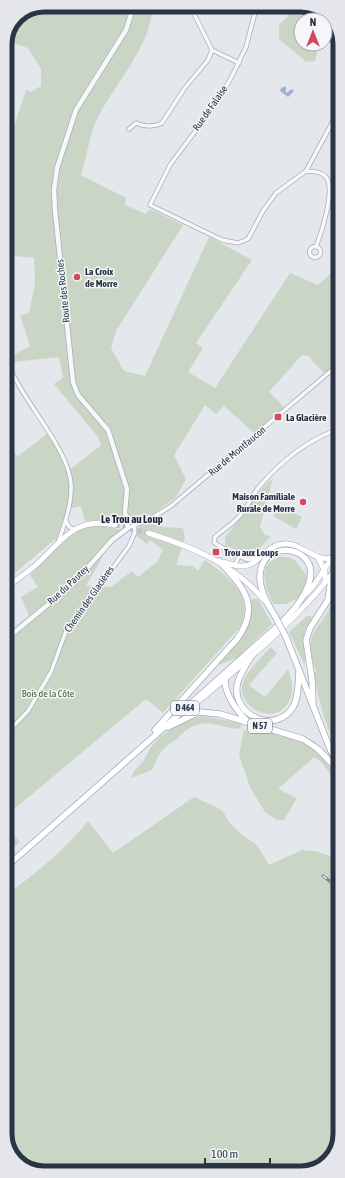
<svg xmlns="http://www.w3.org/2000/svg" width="345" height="1178" font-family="'Asap Condensed',sans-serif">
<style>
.green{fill:#c9d6c5}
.water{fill:#9fb4cc}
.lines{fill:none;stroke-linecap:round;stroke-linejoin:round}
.secondary-tunnel{stroke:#bfc3cb;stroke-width:5;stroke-dasharray:5 2.5;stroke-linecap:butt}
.minor-casing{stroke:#a9aeb7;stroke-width:5}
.tertiary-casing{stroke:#a9aeb7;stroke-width:6}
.secondary-casing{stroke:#a9aeb7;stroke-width:6}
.primary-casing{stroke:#a3abb8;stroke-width:7}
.minor{stroke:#f7f8fa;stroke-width:3.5}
.tertiary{stroke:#f7f8fa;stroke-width:4.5}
.secondary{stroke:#fff;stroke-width:5}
.primary{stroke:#fff;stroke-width:5.5}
.rail-casing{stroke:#7d8696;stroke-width:3}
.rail{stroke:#f4f6f9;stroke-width:1.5;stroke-dasharray:4.5;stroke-linecap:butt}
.primary-bridge-casing{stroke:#a3abb8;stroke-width:7;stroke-linecap:butt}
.primary-bridge{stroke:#fff;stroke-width:5.5}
.poi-dot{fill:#d1495b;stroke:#f4f6f9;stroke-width:1.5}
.labels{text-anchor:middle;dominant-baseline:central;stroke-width:3;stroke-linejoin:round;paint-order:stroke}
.shield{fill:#f4f6f9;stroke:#676e7b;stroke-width:1}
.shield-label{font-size:9px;font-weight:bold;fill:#2b3445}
.street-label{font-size:10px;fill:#2b3445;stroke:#f4f6f9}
.poi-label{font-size:10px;font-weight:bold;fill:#2b3445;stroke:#f4f6f9;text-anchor:start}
.park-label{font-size:10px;fill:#3f6138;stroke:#f4f6f9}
.neighbourhood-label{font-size:11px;font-weight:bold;fill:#1d2536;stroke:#f4f6f9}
.rim{fill:none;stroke:#2b3445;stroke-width:5}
</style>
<rect width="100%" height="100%" fill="#e4e7ec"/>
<path class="green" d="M 44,5 L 151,5 C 157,38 111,89 97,119 C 89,136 87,157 81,175 L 126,198 L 125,205 L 146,214 L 150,209 L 183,225 L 116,331 L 111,348 L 124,371 L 145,376 L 209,237 L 252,260 L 196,343 L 203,348 L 188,372 L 215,388 L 290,273 L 318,285 L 331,273 L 339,281 L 339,342 L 337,344 L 339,349 L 339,361 L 324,373 L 308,356 L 302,355 L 269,392 L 284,407 L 254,433 L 224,406 L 216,414 L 205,405 L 174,455 L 186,479 L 176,497 L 153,514 L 132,522 L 103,520 L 85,521 L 81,506 L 67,509 L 58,537 L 5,581 L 5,446 L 18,456 L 47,434 L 71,469 L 101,445 L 98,437 L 54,384 L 63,378 L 59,357 L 12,362 L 10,357 L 30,346 L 20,315 L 29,313 L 35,283 L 34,258 L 14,256 L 12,232 L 5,224 L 5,154 L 26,90 L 31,92 L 41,86 L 41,69 L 28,48 L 9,42 L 17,16 Z
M 298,6 C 313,8 324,9 332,24 L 325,26 L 325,20 L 301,20 L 301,44 L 316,44 L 317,53 L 315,61 L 306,62 L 279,39 L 279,25 Z
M 273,478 L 260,527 L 265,535 L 271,536 C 250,559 254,558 225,545 L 225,537 C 242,518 253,495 273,478 Z
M 280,505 L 302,517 L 296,529 L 273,516 Z
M 154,520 L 163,527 L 183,528 L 185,539 L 176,565 L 193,566 L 198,571 L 205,560 C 228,577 255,594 240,627 L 163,713 L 146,699 L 6,816 L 5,634 L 29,616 L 21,597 L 38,587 L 30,575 C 46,559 63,535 84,527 C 95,523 110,527 121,530 L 97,552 L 103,556 L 86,586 L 111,587 L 132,571 L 138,577 L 157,562 L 163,550 L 150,540 L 147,544 L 135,535 L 140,525 Z
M 279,557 L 288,557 L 295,560 L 307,576 L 306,583 L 298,598 L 286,604 L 273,604 C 266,588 255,565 279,557 Z
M 340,575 L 340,748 C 326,735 317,692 314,673 L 316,671 C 303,631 315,637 331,605 C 336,596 337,585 340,575 Z
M 252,599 L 258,599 L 272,624 L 237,658 L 218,665 L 247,628 Z
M 307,616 L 311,616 L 312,619 L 304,632 L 305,666 L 289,632 Z
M 271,647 L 277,653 L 249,685 L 265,697 L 288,669 C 290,676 293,684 292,691 C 287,728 240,715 242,686 C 243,674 263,656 271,647 Z
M 203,716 L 240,723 L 242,727 L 237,729 C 211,725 202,716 179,736 L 178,739 C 164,745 157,756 152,770 L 131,778 C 134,769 139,767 144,760 C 147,756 148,750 152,746 C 163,731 185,720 203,716 Z
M 262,729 C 290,738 310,741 329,766 C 337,777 340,778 340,793 C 333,781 327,764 314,757 L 278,789 L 297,798 L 284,820 L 277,820 L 265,812 L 250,787 L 239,755 L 244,730 L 261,732 Z
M 194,797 L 222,810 L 229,822 L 243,836 L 256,844 L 269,865 L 302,850 L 315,851 L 340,859 L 340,1134 L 332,1158 L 309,1172 L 39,1173 L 18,1163 L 6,1142 L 6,895 C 35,874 65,850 88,821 L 113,853 Z
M 6,826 L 20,842 L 6,855 Z"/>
<path class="water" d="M 286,86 L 286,93 L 292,89 L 294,91 L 288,97 L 280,91 L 281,88 Z"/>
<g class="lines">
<path class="secondary-tunnel" d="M 115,525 L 148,533"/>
<g class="minor-casing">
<path id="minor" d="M 191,5 L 191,8 L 212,50
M 257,5 L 246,47 L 231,78 L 217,102 L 170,165 L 150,205 L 222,240 L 238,243 L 248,239 L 263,211 L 276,193 L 306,171 L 339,110
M 212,50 L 239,63
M 129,129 L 136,123 C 145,127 154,127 162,123 L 184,89 L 208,60 L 212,50
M 306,171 C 313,171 322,172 326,177 C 336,189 321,234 316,247
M309.5 252a5.5 5.5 0 1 1 11 0a5.5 5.5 0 1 1-11 0Z
M 5,341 C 7,350 7,360 10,368 C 24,403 69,449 71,484 C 72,503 65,523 59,540
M 334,511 L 340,503
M 66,521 L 69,527 L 74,529
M 128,528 L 150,519 L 171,506 L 339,364
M 259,557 C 255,558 251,560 246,559 C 242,558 216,545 214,542 L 215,537 C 224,529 235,523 242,513 C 249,505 252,495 259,487 C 281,461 307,440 339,429
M 235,565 L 239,556
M 6,734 L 28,711 L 51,672 L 66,631 L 129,546 L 135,532 L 134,525"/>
</g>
<g class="tertiary-casing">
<path id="tertiary" d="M 5,640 L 74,583 L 112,540 L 128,528 L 125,512 L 127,489 L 108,430 L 78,395 L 73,382 L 55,210 L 54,190 L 57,168 L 76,110 L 126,30 L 134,5"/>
</g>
<g class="secondary-casing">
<path id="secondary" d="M 148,533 C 193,547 234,564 265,601
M 318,558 L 325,571 L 325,581
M 223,562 C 228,563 235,566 241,566 C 259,567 265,545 283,544 C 302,542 313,562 332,558
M 5,588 C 16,580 27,573 37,564 C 63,540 75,516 115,525
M 304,595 C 320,584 321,565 340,553
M 183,714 C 239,667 297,622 340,564"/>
</g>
<g class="primary-casing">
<path id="primary" d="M 286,637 L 330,749 L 340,767
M 250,658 C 246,666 238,676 237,686 C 233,716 276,735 293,707 C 299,697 298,683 299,671
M 226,673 C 221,690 236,710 247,721
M 313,702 L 312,680 L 306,640 L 310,628 L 328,600 L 332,574
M 168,727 L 199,712 L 220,714 L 303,739 L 318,749 L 340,772
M 155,730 L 237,639 C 262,605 242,586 219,561
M 333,748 L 340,759
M 6,867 C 89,794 172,721 254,647 C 273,630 299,610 308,586 C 328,533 222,536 275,616"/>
</g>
<use href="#minor" class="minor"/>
<use href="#tertiary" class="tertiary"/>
<use href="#secondary" class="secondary"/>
<use href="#primary" class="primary"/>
<g class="rail-casing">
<path id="rail" d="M 323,876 L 340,889"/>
</g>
<use href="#rail" class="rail"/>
<g class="primary-bridge-casing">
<path id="primary-bridge" d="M 275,616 L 286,637"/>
</g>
<use href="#primary-bridge" class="primary-bridge"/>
</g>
<g class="poi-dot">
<circle cx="77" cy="277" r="4"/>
<rect x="274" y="413" width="8" height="8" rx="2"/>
<circle cx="303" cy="502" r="4"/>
<rect x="212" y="548" width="8" height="8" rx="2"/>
</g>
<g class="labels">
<g class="shield">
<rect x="171" y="701" width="28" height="14" rx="3"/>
<rect x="248" y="719" width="24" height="14" rx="3"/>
</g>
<g class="shield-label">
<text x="185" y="708">D 464</text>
<text x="260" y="726">N 57</text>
</g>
<g class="street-label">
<text transform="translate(210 108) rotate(-55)">Rue de Falaise</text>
<text transform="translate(63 291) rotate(-96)">Route des Roches</text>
<text transform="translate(237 451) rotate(-40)">Rue de Montfaucon</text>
<text transform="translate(68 585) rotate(-43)">Rue du Pautey</text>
<text transform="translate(89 599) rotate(-55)">Chemin des Glacières</text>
</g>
<g class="poi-label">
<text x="85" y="271">La Croix<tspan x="85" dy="12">de Morre</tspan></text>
<text x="286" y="417">La Glacière</text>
<text x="295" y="496" text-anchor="end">Maison Familiale<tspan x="295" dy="12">Rurale de Morre</tspan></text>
<text x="224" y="552">Trou aux Loups</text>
</g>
<g class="park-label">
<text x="48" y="693">Bois de la Côte</text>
</g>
<g class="neighbourhood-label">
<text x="132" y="519">Le Trou au Loup</text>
</g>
</g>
<path d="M0 0H345V1178H0ZM44 12H301A32 32 0 0 1 333 44V1134A32 32 0 0 1 301 1166H44A32 32 0 0 1 12 1134V44A32 32 0 0 1 44 12Z" fill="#e4e6eb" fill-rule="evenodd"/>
<path class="rim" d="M44 12H301A32 32 0 0 1 333 44V1134A32 32 0 0 1 301 1166H44A32 32 0 0 1 12 1134V44A32 32 0 0 1 44 12Z"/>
<g transform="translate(313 32)"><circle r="19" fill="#f4f6f9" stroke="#a4a8b1"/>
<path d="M0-3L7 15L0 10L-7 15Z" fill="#d1495b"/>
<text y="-6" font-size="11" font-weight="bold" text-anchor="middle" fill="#2b3445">N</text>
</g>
<path d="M205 1158v6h65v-6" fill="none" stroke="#2b3445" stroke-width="2"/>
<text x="211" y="1158" font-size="12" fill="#2b3445" stroke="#f4f6f9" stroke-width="3" paint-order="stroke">100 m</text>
</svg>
